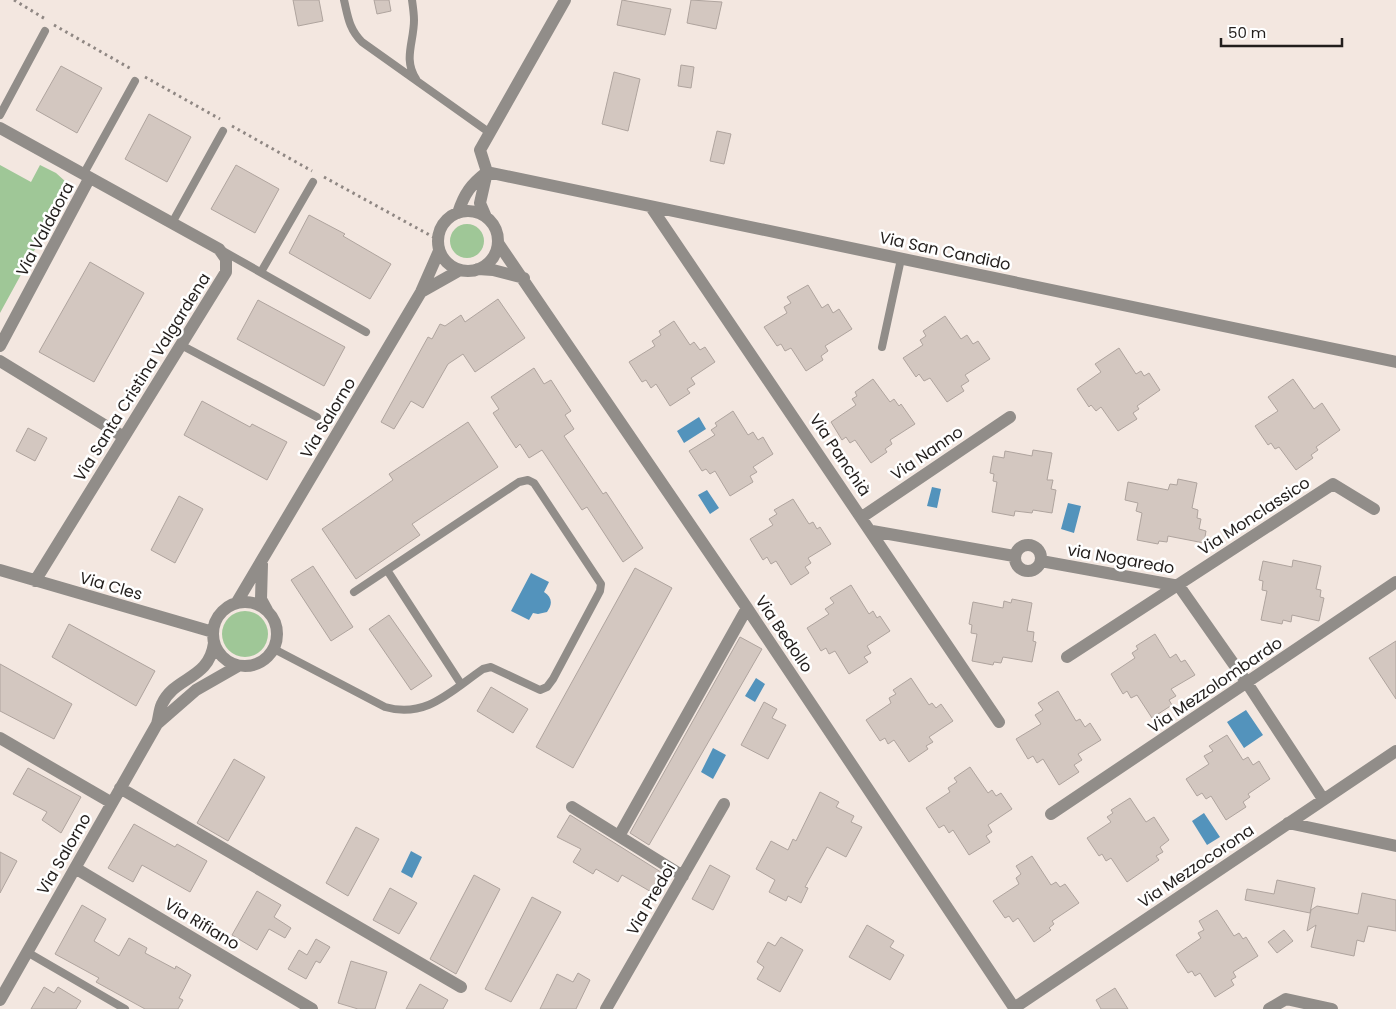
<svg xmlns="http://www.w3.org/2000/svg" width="1396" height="1009" font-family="Poppins,sans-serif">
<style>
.green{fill:#9fc797}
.water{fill:#5393bc}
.building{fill:#d3c7c0;stroke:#afa49e}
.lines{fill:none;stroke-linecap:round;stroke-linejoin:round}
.path{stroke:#8f8783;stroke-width:3;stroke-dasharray:2.5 4;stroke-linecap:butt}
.lane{stroke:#918d89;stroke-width:8}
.street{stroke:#918d89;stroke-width:12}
.labels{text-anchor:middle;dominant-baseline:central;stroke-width:5;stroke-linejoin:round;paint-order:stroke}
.street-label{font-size:16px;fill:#221e1c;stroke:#fff}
</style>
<rect width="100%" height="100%" fill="#f3e7e0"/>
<path class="green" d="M 0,165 L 31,182 L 40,165 L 56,173 L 66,182 L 63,198 L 0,313 Z
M450 241a17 17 0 1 1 34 0a17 17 0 1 1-34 0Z
M222 634a23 23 0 1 1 46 0a23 23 0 1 1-46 0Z"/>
<path class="water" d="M 699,417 L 706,429 L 684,443 L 677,431 Z
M 932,487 L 941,489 L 937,508 L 927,506 Z
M 707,490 L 719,508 L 710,514 L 698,495 Z
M 1068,503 L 1081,506 L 1074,533 L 1061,529 Z
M 531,573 L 549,582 L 544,592 C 552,597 553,604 547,612 L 538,614 L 533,613 L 529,620 L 511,611 Z
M 756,678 L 765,684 L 755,702 L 745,696 Z
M 1246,710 L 1263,735 L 1244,748 L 1227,722 Z
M 713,748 L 726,755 L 713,779 L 701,772 Z
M 1204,813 L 1220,837 L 1207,845 L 1192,821 Z
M 411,851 L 422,857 L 412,878 L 401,872 Z"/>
<path class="building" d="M 293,0 L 319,0 L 323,21 L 298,26 Z
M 374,0 L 389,0 L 391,11 L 377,14 Z
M 622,0 L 671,9 L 665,35 L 617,25 Z
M 691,0 L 722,2 L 716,29 L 687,23 Z
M 681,65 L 694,67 L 691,88 L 678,86 Z
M 61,66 L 102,88 L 77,133 L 36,110 Z
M 614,72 L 640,79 L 628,131 L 602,124 Z
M 149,114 L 191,137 L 167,182 L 125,159 Z
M 717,131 L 731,134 L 724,164 L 710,161 Z
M 236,165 L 279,189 L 255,233 L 211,209 Z
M 309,215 L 345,234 L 343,236 L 391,264 L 370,299 L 289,253 Z
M 90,262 L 144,293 L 94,382 L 39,352 Z
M 808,285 L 822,308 L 828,304 L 833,313 L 839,309 L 852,329 L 825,346 L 828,351 L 821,356 L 823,360 L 806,371 L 791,348 L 785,351 L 781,344 L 777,346 L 764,327 L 787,313 L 784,307 L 791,303 L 787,297 Z
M 498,299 L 525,338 L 475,372 L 463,354 L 448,364 L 423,408 L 411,401 L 394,429 L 381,422 L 428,337 L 432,339 L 440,324 L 445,326 L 461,315 L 465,322 Z
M 258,300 L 345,347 L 324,386 L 237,339 Z
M 945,316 L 961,339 L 967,335 L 973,344 L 978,341 L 990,359 L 965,375 L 969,381 L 961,386 L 964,391 L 947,402 L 930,378 L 924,381 L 919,374 L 916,377 L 903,358 L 923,345 L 920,340 L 926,336 L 923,331 Z
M 674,321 L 690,345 L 694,342 L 700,350 L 705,347 L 715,362 L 691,378 L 695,384 L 687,389 L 690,393 L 670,406 L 656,384 L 651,388 L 646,380 L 642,382 L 629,362 L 655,346 L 652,341 L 661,335 L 659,331 Z
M 1119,348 L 1136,374 L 1141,371 L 1144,376 L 1149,373 L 1160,390 L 1137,406 L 1139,409 L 1133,413 L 1137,419 L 1118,431 L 1101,407 L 1096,411 L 1091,405 L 1089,407 L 1077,389 L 1101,372 L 1095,364 Z
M 534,368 L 544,384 L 551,380 L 571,411 L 565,415 L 574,429 L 564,436 L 603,494 L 606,492 L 643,548 L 623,562 L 587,507 L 582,510 L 542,450 L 529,458 L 520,444 L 516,448 L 493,413 L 499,409 L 491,397 Z
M 873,379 L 890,402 L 894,399 L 899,406 L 901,404 L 915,424 L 890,440 L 892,444 L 885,449 L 887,452 L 871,463 L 855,440 L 850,443 L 846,437 L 842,440 L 831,422 L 856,405 L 852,399 L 857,396 L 855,392 Z
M 1293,379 L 1314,409 L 1322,403 L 1340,430 L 1316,447 L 1318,450 L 1311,455 L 1313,458 L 1296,470 L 1279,447 L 1275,449 L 1271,443 L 1268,445 L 1255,426 L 1278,411 L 1268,397 Z
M 202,401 L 250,427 L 252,424 L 287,442 L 267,480 L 184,435 Z
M 733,411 L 748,435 L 753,432 L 758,440 L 763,437 L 773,454 L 753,467 L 757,472 L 750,476 L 753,482 L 730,496 L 715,471 L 710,474 L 706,469 L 702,471 L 689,451 L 715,435 L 711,430 L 717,426 L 715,423 Z
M 468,422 L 498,467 L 412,524 L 420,535 L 356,579 L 322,529 L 393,480 L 389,474 Z
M 28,428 L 47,438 L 35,461 L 16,451 Z
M 1033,450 L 1052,453 L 1047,480 L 1053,480 L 1051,489 L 1056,490 L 1052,513 L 1033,510 L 1032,513 L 1015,511 L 1014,516 L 992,512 L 997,482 L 993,481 L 994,474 L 990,473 L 993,456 L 1004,458 L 1005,451 L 1032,456 Z
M 1178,479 L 1197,483 L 1192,508 L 1198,510 L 1197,518 L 1201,519 L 1199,529 L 1206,531 L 1204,543 L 1168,536 L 1167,542 L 1159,541 L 1158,544 L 1137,540 L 1142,513 L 1136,511 L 1138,503 L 1125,500 L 1128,482 L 1168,490 L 1170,484 L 1177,485 Z
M 179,496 L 203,509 L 175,563 L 151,550 Z
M 793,499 L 809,524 L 813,522 L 817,529 L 820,527 L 831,544 L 808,558 L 811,563 L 805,567 L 809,573 L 791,585 L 776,561 L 771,564 L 767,557 L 763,560 L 750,539 L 773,525 L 769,519 L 777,514 L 774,510 Z
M 1293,560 L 1321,566 L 1316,589 L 1321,590 L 1320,597 L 1324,598 L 1319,621 L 1292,615 L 1291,622 L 1283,620 L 1282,624 L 1261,620 L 1267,591 L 1262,590 L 1263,581 L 1259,580 L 1263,561 L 1292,567 Z
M 313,566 L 353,627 L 331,641 L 291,580 Z
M 635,568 L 672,588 L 573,768 L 536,747 Z
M 851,585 L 869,614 L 873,611 L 877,618 L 880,616 L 890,631 L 867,646 L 871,653 L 864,657 L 868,662 L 849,674 L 835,651 L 829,654 L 826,648 L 821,651 L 807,628 L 829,614 L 825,609 L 834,603 L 830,598 Z
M 1012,599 L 1032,603 L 1027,631 L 1034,632 L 1033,641 L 1036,642 L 1032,662 L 1003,657 L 1001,663 L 994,662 L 993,665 L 972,661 L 977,634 L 971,633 L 972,625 L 969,624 L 973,602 L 1003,608 L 1004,601 L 1011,603 Z
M 389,615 L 432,676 L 411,690 L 369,629 Z
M 69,624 L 155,671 L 136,706 L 52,657 Z
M 1155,634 L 1170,658 L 1176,654 L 1181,662 L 1185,660 L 1195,675 L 1171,689 L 1176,696 L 1169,700 L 1172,705 L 1152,718 L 1137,695 L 1131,698 L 1127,691 L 1123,694 L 1111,674 L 1135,658 L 1132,653 L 1138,649 L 1136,646 Z
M 740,637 L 762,649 L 649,845 L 630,833 Z
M 1396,641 L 1396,699 L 1369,658 Z
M 0,664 L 72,704 L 54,739 L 0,711 Z
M 911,678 L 929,705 L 932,703 L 936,708 L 941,704 L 953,721 L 929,737 L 933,742 L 926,746 L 928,749 L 909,762 L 894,740 L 888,744 L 885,738 L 880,741 L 866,720 L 891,703 L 889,698 L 896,694 L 893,690 Z
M 491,687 L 528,709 L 513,733 L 477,711 Z
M 1058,691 L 1076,721 L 1080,719 L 1085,727 L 1090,723 L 1101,740 L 1078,754 L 1082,760 L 1074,765 L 1079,772 L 1059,785 L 1043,759 L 1037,763 L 1033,756 L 1028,759 L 1016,739 L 1041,724 L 1035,715 L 1043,710 L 1038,703 Z
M 764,702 L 777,709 L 772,718 L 786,725 L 768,759 L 741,745 Z
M 1227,735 L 1243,760 L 1248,757 L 1253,765 L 1259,761 L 1270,779 L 1248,794 L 1250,797 L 1243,802 L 1246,807 L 1226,820 L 1211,796 L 1206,799 L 1202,793 L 1197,796 L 1186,779 L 1209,764 L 1204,756 L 1213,751 L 1209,746 Z
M 234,759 L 265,777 L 228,841 L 197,823 Z
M 970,767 L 988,793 L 992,790 L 996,796 L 1001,793 L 1012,809 L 988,825 L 992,832 L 986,836 L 990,842 L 969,855 L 953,830 L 949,833 L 944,825 L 939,828 L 926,808 L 950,792 L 948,788 L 957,782 L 954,778 Z
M 28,768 L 81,797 L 61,833 L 42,820 L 47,812 L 13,794 Z
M 820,792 L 839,802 L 836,807 L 854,816 L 851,822 L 862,827 L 846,857 L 827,847 L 805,887 L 808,888 L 801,903 L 788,896 L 786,901 L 769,892 L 775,880 L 756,869 L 771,841 L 788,850 L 793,839 L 796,841 Z
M 1130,798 L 1146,822 L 1154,817 L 1169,840 L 1160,847 L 1163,852 L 1156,856 L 1159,860 L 1127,882 L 1111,858 L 1106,861 L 1102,854 L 1099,856 L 1087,838 L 1111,822 L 1107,817 L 1113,813 L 1111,810 Z
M 570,815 L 664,874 L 653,893 L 622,875 L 618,882 L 596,869 L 593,874 L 573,862 L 581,849 L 557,837 Z
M 134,824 L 175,847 L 177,844 L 207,861 L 190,892 L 142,865 L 133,882 L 108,868 Z
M 356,827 L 379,839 L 348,896 L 326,883 Z
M 0,852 L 17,861 L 0,893 Z
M 1032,856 L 1051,885 L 1056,882 L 1060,887 L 1065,884 L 1079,903 L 1052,921 L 1054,924 L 1049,928 L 1051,930 L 1034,942 L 1018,918 L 1013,922 L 1009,916 L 1005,918 L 993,901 L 1019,884 L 1016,878 L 1021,874 L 1016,866 Z
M 710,865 L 730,876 L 713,910 L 692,899 Z
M 474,875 L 500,889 L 456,974 L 430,959 Z
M 1277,880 L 1315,888 L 1310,913 L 1245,900 L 1247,889 L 1274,894 Z
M 390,888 L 417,903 L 399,934 L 373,920 Z
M 257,891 L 281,905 L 274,917 L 291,928 L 285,938 L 269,929 L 257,950 L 232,935 Z
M 1362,893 L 1396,900 L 1396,931 L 1368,926 L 1364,942 L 1357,940 L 1354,956 L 1311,947 L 1316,925 L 1307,931 L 1311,910 L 1317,906 L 1358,914 Z
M 532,897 L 561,912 L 511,1002 L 485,989 Z
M 82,905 L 106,919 L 94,941 L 119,956 L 129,938 L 147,948 L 145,953 L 175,969 L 176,966 L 191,975 L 179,998 L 183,1000 L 178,1009 L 145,1009 L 96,982 L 99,978 L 55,954 Z
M 1217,910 L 1234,936 L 1239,933 L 1243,939 L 1246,937 L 1258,956 L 1233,972 L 1236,977 L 1231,980 L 1234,985 L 1215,997 L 1200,973 L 1195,976 L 1192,971 L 1188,973 L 1176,955 L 1201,938 L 1198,933 L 1204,930 L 1199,921 Z
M 867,925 L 894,941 L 890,947 L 904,955 L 890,980 L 849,957 Z
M 1284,930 L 1293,941 L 1277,953 L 1268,942 Z
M 781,937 L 803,950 L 780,992 L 757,979 L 764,967 L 757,962 L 768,942 L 775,946 Z
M 316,939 L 330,947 L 320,963 L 316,961 L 306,979 L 288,969 L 299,950 L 307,955 Z
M 351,961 L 387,972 L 375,1009 L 358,1009 L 338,1003 Z
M 578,973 L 590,980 L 576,1009 L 540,1009 L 557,974 L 573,982 Z
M 420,984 L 448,1000 L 443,1009 L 406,1009 Z
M 44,987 L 54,993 L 58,987 L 81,1001 L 76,1009 L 31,1009 Z
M 1115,988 L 1128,1009 L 1101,1009 L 1096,1000 Z"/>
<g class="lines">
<path class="path" d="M 14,0 L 47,20
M 54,25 L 133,70
M 145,77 L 220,119
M 232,126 L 312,171
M 324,177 L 435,238"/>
<path class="lane" d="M 344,0 C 348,17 349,29 362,42 L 490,133
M 412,0 C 413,7 414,14 414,20 C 414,42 403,59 416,79
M 0,115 L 45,31
M 83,175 L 135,81
M 172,223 L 223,131
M 223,251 L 366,332
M 261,272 L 313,182
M 181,345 L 317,417
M 882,347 L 901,259
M 387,570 L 461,684
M 274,649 L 385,707 C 426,719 451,691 483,669 L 491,667 L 540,690 L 547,687 L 553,679 L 600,591 L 601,584 L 534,483 L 528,480 L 519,482 L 354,592
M 27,952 L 125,1009"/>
<path class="street" d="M 0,128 L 219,249 L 226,259 L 226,272 L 35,581
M 487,172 L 480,150 L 565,0
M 651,207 L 999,722
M438 241a30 30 0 1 1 60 0a30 30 0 1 1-60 0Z
M 458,213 C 464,194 471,184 487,172 L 1396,362
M 486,217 L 480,203 L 487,172
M 498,243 L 747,608 L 1015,1009
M 478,269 L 493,270 L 524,278
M 421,292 L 460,270
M 0,346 L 89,179
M 0,361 L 124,437
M 862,517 L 1010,417
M 872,531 L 1014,556
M1015 558a13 13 0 1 1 26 0a13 13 0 1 1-26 0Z
M 1041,561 L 1179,586 L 1247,683 L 1323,799
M 262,564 L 261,599 L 267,610
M 0,570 L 213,632
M213 634a32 32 0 1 1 64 0a32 32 0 1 1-64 0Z
M 237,602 L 421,292 L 439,251
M 1067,657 L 1333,484 L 1374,509
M 157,724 L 196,690 L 238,666
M 0,738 L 112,803
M 120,788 L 461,987
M 572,807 L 683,876
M 1051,814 L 1396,582
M 1288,823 L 1396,846
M 619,836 L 747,608
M 75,868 L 312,1009
M 0,1000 L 157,724 C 159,718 159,710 162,704 C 175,676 209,680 214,643
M 1014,1008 L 1396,751
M 606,1009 L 724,804
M 1269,1009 L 1286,999 L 1332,1009"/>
</g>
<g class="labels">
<g class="street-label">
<text transform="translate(45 229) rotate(-62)">Via Valdaora</text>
<text transform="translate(945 251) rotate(12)">Via San Candido</text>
<text transform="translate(142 377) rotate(-58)">Via Santa Cristina Valgardena</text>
<text transform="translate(328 418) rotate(-59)">Via Salorno</text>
<text transform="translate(927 453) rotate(-34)">Via Nanno</text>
<text transform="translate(840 455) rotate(56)">Via Panchià</text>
<text transform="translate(1254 516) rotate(-33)">Via Monclassico</text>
<text transform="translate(1121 559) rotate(10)">via Nogaredo</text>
<text transform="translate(111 586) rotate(16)">Via Cles</text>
<text transform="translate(784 634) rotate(56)">Via Bedollo</text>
<text transform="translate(1215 685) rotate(-34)">Via Mezzolombardo</text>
<text transform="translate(64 854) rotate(-60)">Via Salorno</text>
<text transform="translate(1196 866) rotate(-34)">Via Mezzocorona</text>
<text transform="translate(651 899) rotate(-60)">Via Predoi</text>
<text transform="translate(202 924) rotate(31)">Via Rifiano</text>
</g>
</g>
<path d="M1221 38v8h121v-8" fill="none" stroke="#221e1c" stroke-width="2.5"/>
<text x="1228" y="38" font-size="15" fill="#221e1c" stroke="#ffffff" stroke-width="4" paint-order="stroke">50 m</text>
</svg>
